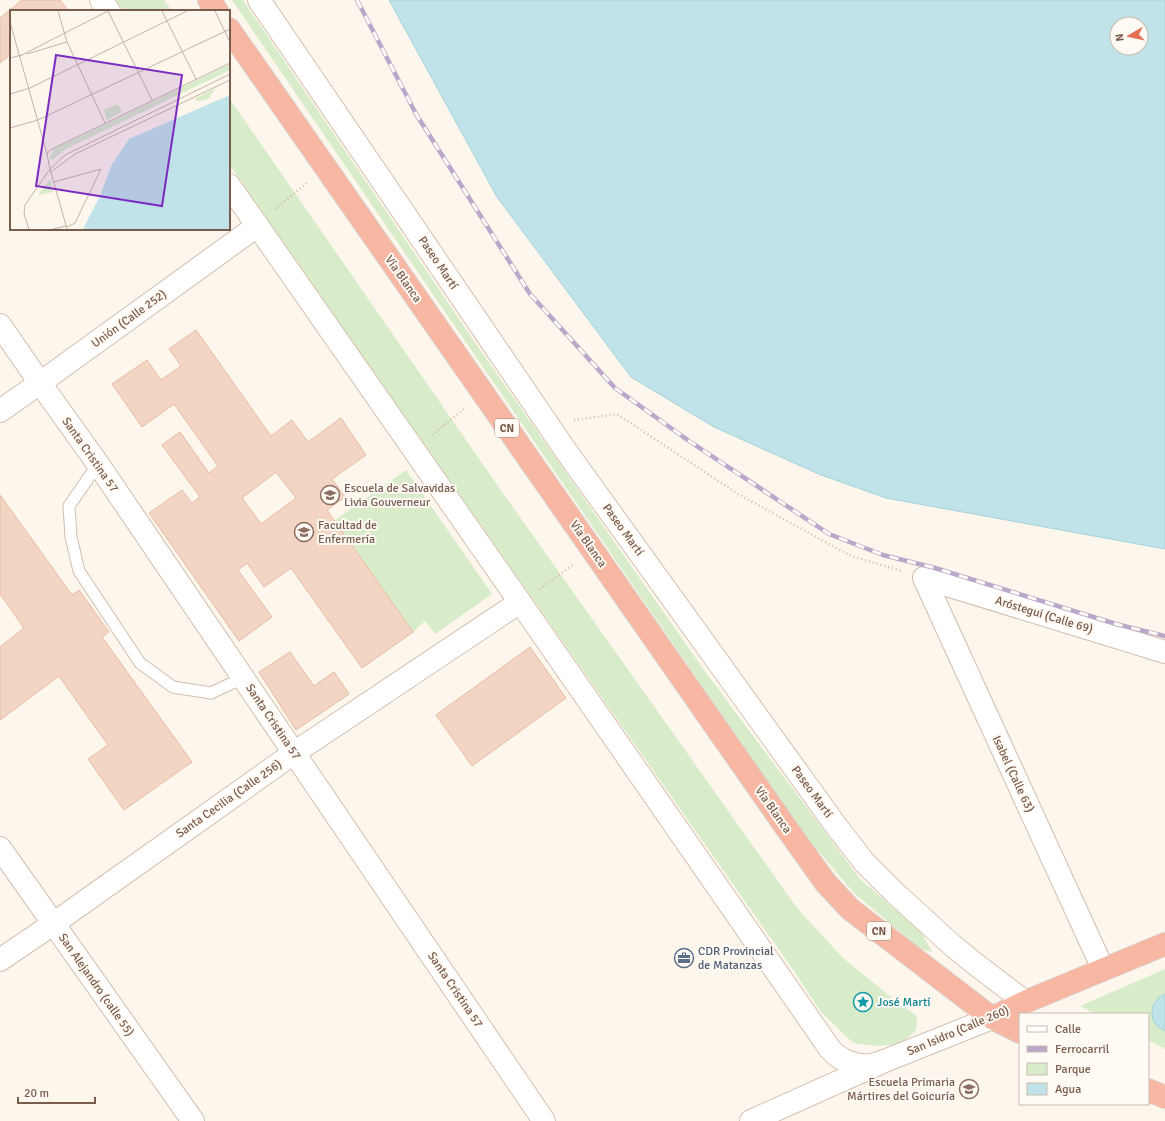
<svg xmlns="http://www.w3.org/2000/svg" width="1165" height="1121" font-family="Signika,sans-serif">
<style>
.green{fill:#d8ecc9}
.water{fill:#bfe3e8;stroke:#a5d3da;fill-rule:evenodd}
.building{fill:#f3d5c3;stroke:#e6bba3;fill-rule:evenodd}
.lines{fill:none;stroke-linecap:round;stroke-linejoin:round}
.lane-casing{stroke:#d1beb0;stroke-width:13}
.street-casing{stroke:#d1beb0;stroke-width:24}
.secondary-casing{stroke:#d6c0b0;stroke-width:24}
.highway-casing{stroke:#dad1cd;stroke-width:24}
.path{stroke:#d9b8a5;stroke-width:2.5;stroke-dasharray:1 3;stroke-linecap:butt}
.lane{stroke:#fff;stroke-width:11}
.street{stroke:#fff;stroke-width:22}
.secondary{stroke:#fff;stroke-width:22}
.highway{stroke:#f7b7a3;stroke-width:22}
.rail-casing{stroke:#b9a8c9;stroke-width:4.5}
.rail{stroke:#fffaf3;stroke-width:3;stroke-dasharray:9;stroke-linecap:butt}
.labels{text-anchor:middle;dominant-baseline:central;stroke-width:4;stroke-linejoin:round;paint-order:stroke}
.shield{fill:#fffaf3;stroke:#a28b7f;stroke-width:1}
.shield-label{font-size:11px;font-weight:bold;fill:#7a5c4d}
.street-label{font-size:12px;fill:#7a5c4d;stroke:#fffaf3}
.education-label{font-size:12px;fill:#785e54;stroke:#fffaf3;text-anchor:start}
.service-label{font-size:12px;fill:#4e5e75;stroke:#fffaf3;text-anchor:start}
.culture-label{font-size:12px;fill:#0d838f;stroke:#fffaf3;text-anchor:start}
.inset-road{fill:none;stroke:#c5b3a7;stroke-width:1}
.view{fill:#7b2cbf;fill-opacity:0.15;stroke:#7b2cbf;stroke-width:2}
.inset-edge{fill:none;stroke:#7a5c4d;stroke-width:2}
</style>
<rect width="100%" height="100%" fill="#fdf6ec"/>
<path class="green" d="M 115,0 L 164,0 L 172,11 L 123,11 Z
M 232,0 L 243,0 L 476,344 L 704,670 L 860,879 L 921,932 L 933,953 L 918,947 L 854,893 L 804,834 L 445,312 Z
M 229,98 L 500,489 L 797,908 L 843,958 L 891,997 L 917,1016 L 916,1030 L 901,1044 L 877,1046 L 853,1043 L 821,1012 L 796,974 L 405,417 L 229,164 Z
M 406,470 L 492,594 L 435,634 L 425,621 L 413,632 L 335,520 Z
M 1165,969 L 1165,1049 L 1148,1040 L 1148,1014 L 1096,1014 L 1080,1006 Z"/>
<path class="water" d="M 389,0 L 1165,0 L 1165,549 L 886,498 L 821,475 L 714,427 L 631,377 L 497,197 ZM 1117,24 L 1141,24 L 1141,48 L 1117,48 Z
M 1165,994 L 1165,1031 C 1161,1029 1157,1027 1155,1023 C 1148,1013 1154,998 1165,994 Z"/>
<path class="building" d="M 22,0 L 60,0 L 67,9 L 65,11 L 11,11 L 11,54 L 0,63 L 0,18 Z
M 196,330 L 271,436 L 292,420 L 308,442 L 341,418 L 366,455 L 332,479 L 345,497 L 327,510 L 413,632 L 362,668 L 291,568 L 264,587 L 247,563 L 238,570 L 272,617 L 239,641 L 149,513 L 182,490 L 192,503 L 200,497 L 162,445 L 180,432 L 209,473 L 218,466 L 174,404 L 142,427 L 112,384 L 147,360 L 161,380 L 181,366 L 169,349 ZM 276,472 L 296,498 L 261,524 L 242,498 Z
M 0,495 L 72,595 L 79,590 L 109,632 L 102,637 L 192,762 L 124,810 L 88,759 L 108,745 L 59,676 L 0,720 L 0,647 L 24,628 L 0,594 Z
M 530,647 L 566,698 L 472,766 L 436,715 Z
M 290,652 L 314,686 L 334,672 L 349,694 L 296,730 L 259,672 Z"/>
<g class="lines">
<g class="lane-casing">
<path id="lane" d="M 98,464 L 69,506 L 71,537 L 79,571 L 140,663 L 173,687 L 211,693 L 243,678"/>
</g>
<g class="street-casing">
<path id="street" d="M 0,325 L 40,383 L 98,464 L 294,753 L 520,602
M 0,411 L 40,383 L 257,226
M 924,578 L 1103,969
M 924,578 L 1165,652
M 0,848 L 193,1121"/>
</g>
<g class="secondary-casing">
<path id="secondary" d="M 101,0 L 109,11
M 259,0 L 566,451 L 834,823 L 864,862 L 896,894 L 952,945 L 974,963 L 1025,1002
M 229,185 L 520,602 L 830,1049 C 839,1060 856,1067 871,1065 C 877,1064 882,1062 887,1060
M 0,960 L 53,924 L 294,753 L 544,1121
M 751,1121 L 887,1060 L 992,1018"/>
</g>
<g class="highway-casing">
<path id="highway" d="M 209,0 L 217,11
M 229,29 L 785,826 L 825,882 L 850,909 L 992,1018 L 1020,1032
M 992,1018 L 1025,1002 L 1165,944
M 1148,1090 L 1165,1097"/>
</g>
<path class="path" d="M 275,209 L 307,183
M 574,420 L 617,414 L 738,494 L 851,556 L 902,571
M 432,435 L 464,409
M 539,589 L 573,565"/>
<use href="#lane" class="lane"/>
<use href="#street" class="street"/>
<use href="#secondary" class="secondary"/>
<use href="#highway" class="highway"/>
<g class="rail-casing">
<path id="rail" d="M 357,0 L 416,114 L 530,294 L 615,388 L 689,441 L 829,534 L 883,555 L 935,568 L 1116,624 L 1165,636"/>
</g>
<use href="#rail" class="rail"/>
</g>
<defs>
<g id="school-ring" transform="scale(1)"><circle r="9.5" fill="#fffaf3" stroke="#8d6e63" stroke-width="1.5"/><path d="M0-5L7-2L0 1L-7-2ZM-4 1L0 2.5L4 1V4Q0 6-4 4Z" fill="#8d6e63"/></g>
<g id="university-ring" transform="scale(1)"><circle r="9.5" fill="#fffaf3" stroke="#8d6e63" stroke-width="1.5"/><path d="M0-5L7-2L0 1L-7-2ZM-4 1L0 2.5L4 1V4Q0 6-4 4Z" fill="#8d6e63"/></g>
<g id="office-ring" transform="scale(1)"><circle r="9.5" fill="#fffaf3" stroke="#5c6f8a" stroke-width="1.5"/><path d="M-6-3h4V-5.5h4V-3h4V5H-6ZM-1-4.5V-3h2v-1.5ZM-6 0V1H6V0Z" fill="#5c6f8a"/></g>
<g id="sight-ring" transform="scale(1)"><circle r="9.5" fill="#fffaf3" stroke="#0f9aa8" stroke-width="1.5"/><path d="M0-6L1.8-2.2L6-1.7L2.9 1.2L3.7 5.4L0 3.3L-3.7 5.4L-2.9 1.2L-6-1.7L-1.8-2.2Z" fill="#0f9aa8"/></g>
</defs>
<g fill-rule="evenodd">
<use href="#school-ring" x="330" y="495"/>
<use href="#university-ring" x="304" y="532"/>
<use href="#office-ring" x="684" y="958"/>
<use href="#sight-ring" x="863" y="1002"/>
<use href="#school-ring" x="969" y="1089"/>
</g>
<g class="labels">
<g class="shield">
<rect x="495" y="419" width="24" height="18" rx="3"/>
<rect x="867" y="922" width="24" height="18" rx="3"/>
</g>
<g class="shield-label">
<text x="507" y="428">CN</text>
<text x="879" y="931">CN</text>
</g>
<g class="street-label">
<text transform="translate(438 263) rotate(56)">Paseo Martí</text>
<text transform="translate(403 279) rotate(55)">Vía Blanca</text>
<text transform="translate(129 319) rotate(-36)">Unión (Calle 252)</text>
<text transform="translate(90 455) rotate(55)">Santa Cristina 57</text>
<text transform="translate(623 530) rotate(54)">Paseo Martí</text>
<text transform="translate(588 544) rotate(55)">Vía Blanca</text>
<text transform="translate(1044 615) rotate(17)">Aróstegui (Calle 69)</text>
<text transform="translate(273 722) rotate(56)">Santa Cristina 57</text>
<text transform="translate(1013 774) rotate(65)">Isabel (Calle 63)</text>
<text transform="translate(812 792) rotate(54)">Paseo Martí</text>
<text transform="translate(229 799) rotate(-35)">Santa Cecilia (Calle 256)</text>
<text transform="translate(773 810) rotate(55)">Vía Blanca</text>
<text transform="translate(96 985) rotate(55)">San Alejandro (calle 55)</text>
<text transform="translate(455 990) rotate(56)">Santa Cristina 57</text>
<text transform="translate(958 1031) rotate(-23)">San Isidro (Calle 260)</text>
</g>
<g class="education-label">
<text x="344" y="488">Escuela de Salvavidas<tspan x="344" dy="14">Livia Gouverneur</tspan></text>
<text x="318" y="525">Facultad de<tspan x="318" dy="14">Enfermería</tspan></text>
<text x="955" y="1082" text-anchor="end">Escuela Primaria<tspan x="955" dy="14">Mártires del Goicuría</tspan></text>
</g>
<g class="service-label">
<text x="698" y="951">CDR Provincial<tspan x="698" dy="14">de Matanzas</tspan></text>
</g>
<g class="culture-label">
<text x="877" y="1002">José Martí</text>
</g>
</g>
<g transform="translate(10 10)">
<rect width="220" height="220" fill="#fdf6ec"/>
<path d="M 220,54 L 220,60 L 56,139 L 42,150 L 39,148 L 44,139 ZM 206,78 L 198,89 L 189,91 L 184,89 ZM 108,94 L 112,102 L 97,110 L 94,100 ZM 40,169 L 43,182 L 28,185 Z" fill="#d8ecc9"/>
<path d="M 220,85 L 220,219 L 73,219 L 90,186 L 101,156 L 119,129 Z" fill="#bfe3e8"/>
<path class="inset-road" d="M 48,1 L 57,32 L 95,113M 98,1 L 142,90M 152,1 L 186,69M 205,1 L 220,32M 0,12 L 37,144M 17,44 L 57,32M 10,46 L 98,1M 0,48 L 12,45M 0,84 L 20,78 L 177,1M 0,118 L 28,110 L 220,19M 40,159 L 37,144 L 40,140 L 220,53M 40,159 L 57,219M 41,162 L 65,144 L 220,70M 44,172 L 91,159M 57,217 L 65,213 L 91,159M 19,219 L 14,204 L 15,195 L 40,159 L 55,145 L 220,64M 43,219 L 56,216"/>
<path class="view" d="M 46,45 L 172,65 L 152,196 L 26,176 Z"/>
<rect width="220" height="220" class="inset-edge"/>
</g>
<rect x="1019" y="1013" width="130" height="92" fill="#fffaf3" stroke="#cabbb1"/>
<rect x="1027" y="1026" width="20" height="6" fill="#ffffff" stroke="#cabbb1"/>
<text x="1055" y="1033" font-size="12" fill="#7a5c4d">Calle</text>
<rect x="1027" y="1046" width="20" height="6" fill="#b9a8c9" stroke="#cabbb1"/>
<text x="1055" y="1053" font-size="12" fill="#7a5c4d">Ferrocarril</text>
<rect x="1027" y="1063" width="20" height="12" fill="#d8ecc9" stroke="#cabbb1"/>
<text x="1055" y="1073" font-size="12" fill="#7a5c4d">Parque</text>
<rect x="1027" y="1083" width="20" height="12" fill="#bfe3e8" stroke="#cabbb1"/>
<text x="1055" y="1093" font-size="12" fill="#7a5c4d">Agua</text>
<g transform="translate(1129 36) rotate(261)"><circle r="19" fill="#fffaf3" stroke="#cabbb1"/>
<path d="M0-3L7 15L0 10L-7 15Z" fill="#e76f51"/>
<text y="-6" font-size="11" font-weight="bold" text-anchor="middle" fill="#7a5c4d">N</text>
</g>
<path d="M18 1097v6h77v-6" fill="none" stroke="#7a5c4d" stroke-width="2"/>
<text x="24" y="1097" font-size="12" fill="#7a5c4d" stroke="#fffaf3" stroke-width="3" paint-order="stroke">20 m</text>
</svg>
